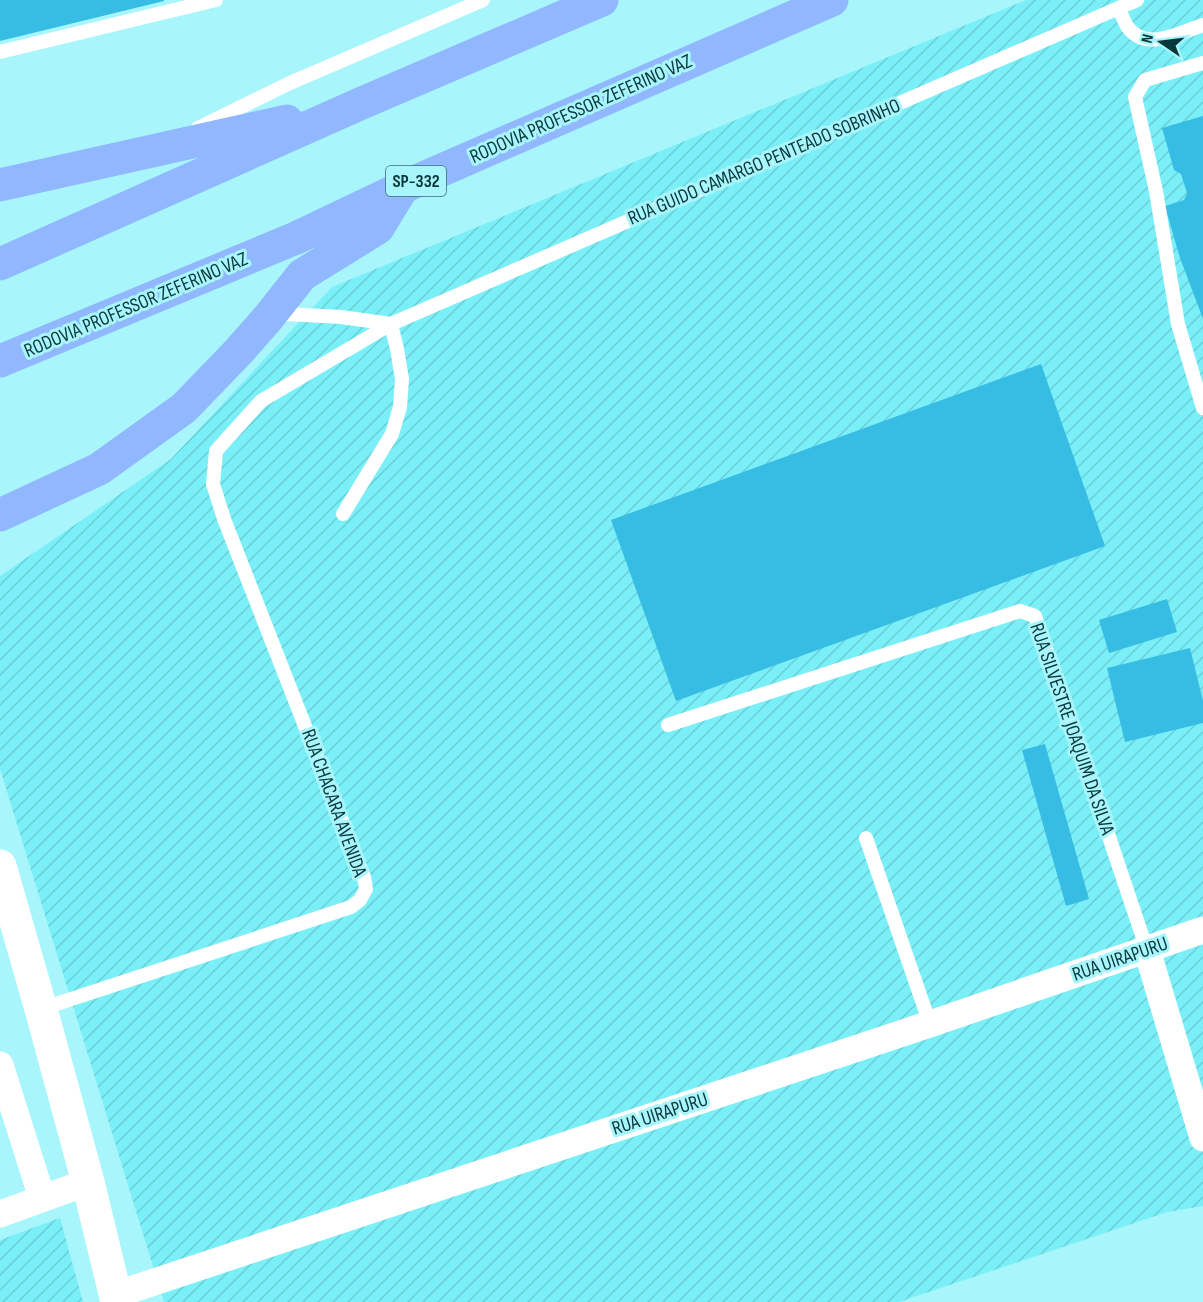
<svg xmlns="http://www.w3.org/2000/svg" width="1203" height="1302" font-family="'Sofia Sans Condensed',sans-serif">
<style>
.industrial{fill:url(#industrial-furrows)}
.building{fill:#37bde3}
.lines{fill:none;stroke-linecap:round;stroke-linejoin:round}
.lane{stroke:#fff;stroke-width:14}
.street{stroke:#fff;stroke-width:27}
.secondary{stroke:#fff;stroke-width:33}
.highway{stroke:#91b8fe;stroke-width:33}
.labels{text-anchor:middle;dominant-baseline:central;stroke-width:6;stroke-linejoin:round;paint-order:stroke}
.shield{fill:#a8f6fc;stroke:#387074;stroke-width:1.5}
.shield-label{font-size:18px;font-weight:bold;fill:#08373a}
.street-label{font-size:20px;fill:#08373a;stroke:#a8f6fc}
</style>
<defs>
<pattern id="industrial-furrows" width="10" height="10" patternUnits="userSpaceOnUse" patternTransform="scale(1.5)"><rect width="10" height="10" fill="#7beff8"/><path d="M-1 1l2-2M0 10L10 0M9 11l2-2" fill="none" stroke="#69ced5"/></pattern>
</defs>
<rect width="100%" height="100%" fill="#a8f6fc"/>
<path class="industrial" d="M 1026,0 L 1203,0 L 1203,1206 L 1167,1212 L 899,1302 L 164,1302 L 0,769 L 0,576 L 171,459 L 332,287 Z
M 60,1218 L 83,1302 L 0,1302 L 0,1240 Z"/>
<path class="building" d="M 0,0 L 164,0 L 164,1 L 0,41 Z
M 1203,116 L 1203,319 L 1179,255 L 1165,206 L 1184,200 L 1187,193 L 1181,174 L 1174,170 L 1162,128 Z
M 1041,364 L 1105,546 L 676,701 L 611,520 Z
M 1167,599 L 1177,632 L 1109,653 L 1099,620 Z
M 1190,648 L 1203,701 L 1203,723 L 1125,742 L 1107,668 Z
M 1045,744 L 1089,899 L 1066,906 L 1022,750 Z"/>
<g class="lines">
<path class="lane" d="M 1119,8 C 1122,15 1125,25 1130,30 C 1149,51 1181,32 1203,25
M 0,52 L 216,0
M 1203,63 L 1145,80 L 1135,97 L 1156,191 L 1178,324 L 1203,408
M 198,128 L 290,83 L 483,0
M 274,317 L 286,314 L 341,317 L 391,324
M 343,514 L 392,434 L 400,407 L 402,379 L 397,349 L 391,324
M 668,725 L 1020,611 L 1035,616 L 1147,950
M 866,838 L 930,1024
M 41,1009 L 351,907 L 360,900 L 366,889 L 364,877 L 224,519 L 213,484 L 216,451 L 261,401 L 391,324 L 1137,0"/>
<path class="street" d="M 1147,950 L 1203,1138
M 0,1065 L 42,1198
M 0,1214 L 88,1182
M 115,1295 L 930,1024 L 1203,930"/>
<path class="secondary" d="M 0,866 L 41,1009 L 88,1182 L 117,1302"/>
<path class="highway" d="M 0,185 L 287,121
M 0,264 L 362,103 L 602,0
M 0,361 L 296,238 L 403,187 L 832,0
M 0,515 L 99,469 L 184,408 L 239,351 L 268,318 L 302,275 L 378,228 L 403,187"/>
</g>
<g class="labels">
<rect class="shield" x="386" y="166" width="60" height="30" rx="4.5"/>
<g class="shield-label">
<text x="416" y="181">SP-332</text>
</g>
<g class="street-label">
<text transform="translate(581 109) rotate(-24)">RODOVIA PROFESSOR ZEFERINO VAZ</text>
<text transform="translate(764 162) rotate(-23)">RUA GUIDO CAMARGO PENTEADO SOBRINHO</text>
<text transform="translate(136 305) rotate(-23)">RODOVIA PROFESSOR ZEFERINO VAZ</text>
<text transform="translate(1072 729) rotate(71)">RUA SILVESTRE JOAQUIM DA SILVA</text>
<text transform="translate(334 803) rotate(70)">RUA CHACARA AVENIDA</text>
<text transform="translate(1120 959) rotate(-19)">RUA UIRAPURU</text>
<text transform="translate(660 1114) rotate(-18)">RUA UIRAPURU</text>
</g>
</g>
<g transform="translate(1161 42) rotate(284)" stroke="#a8f6fc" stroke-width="4.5" paint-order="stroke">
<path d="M0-4.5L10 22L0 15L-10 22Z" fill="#08373a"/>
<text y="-9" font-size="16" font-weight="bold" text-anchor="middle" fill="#08373a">N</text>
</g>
</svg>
